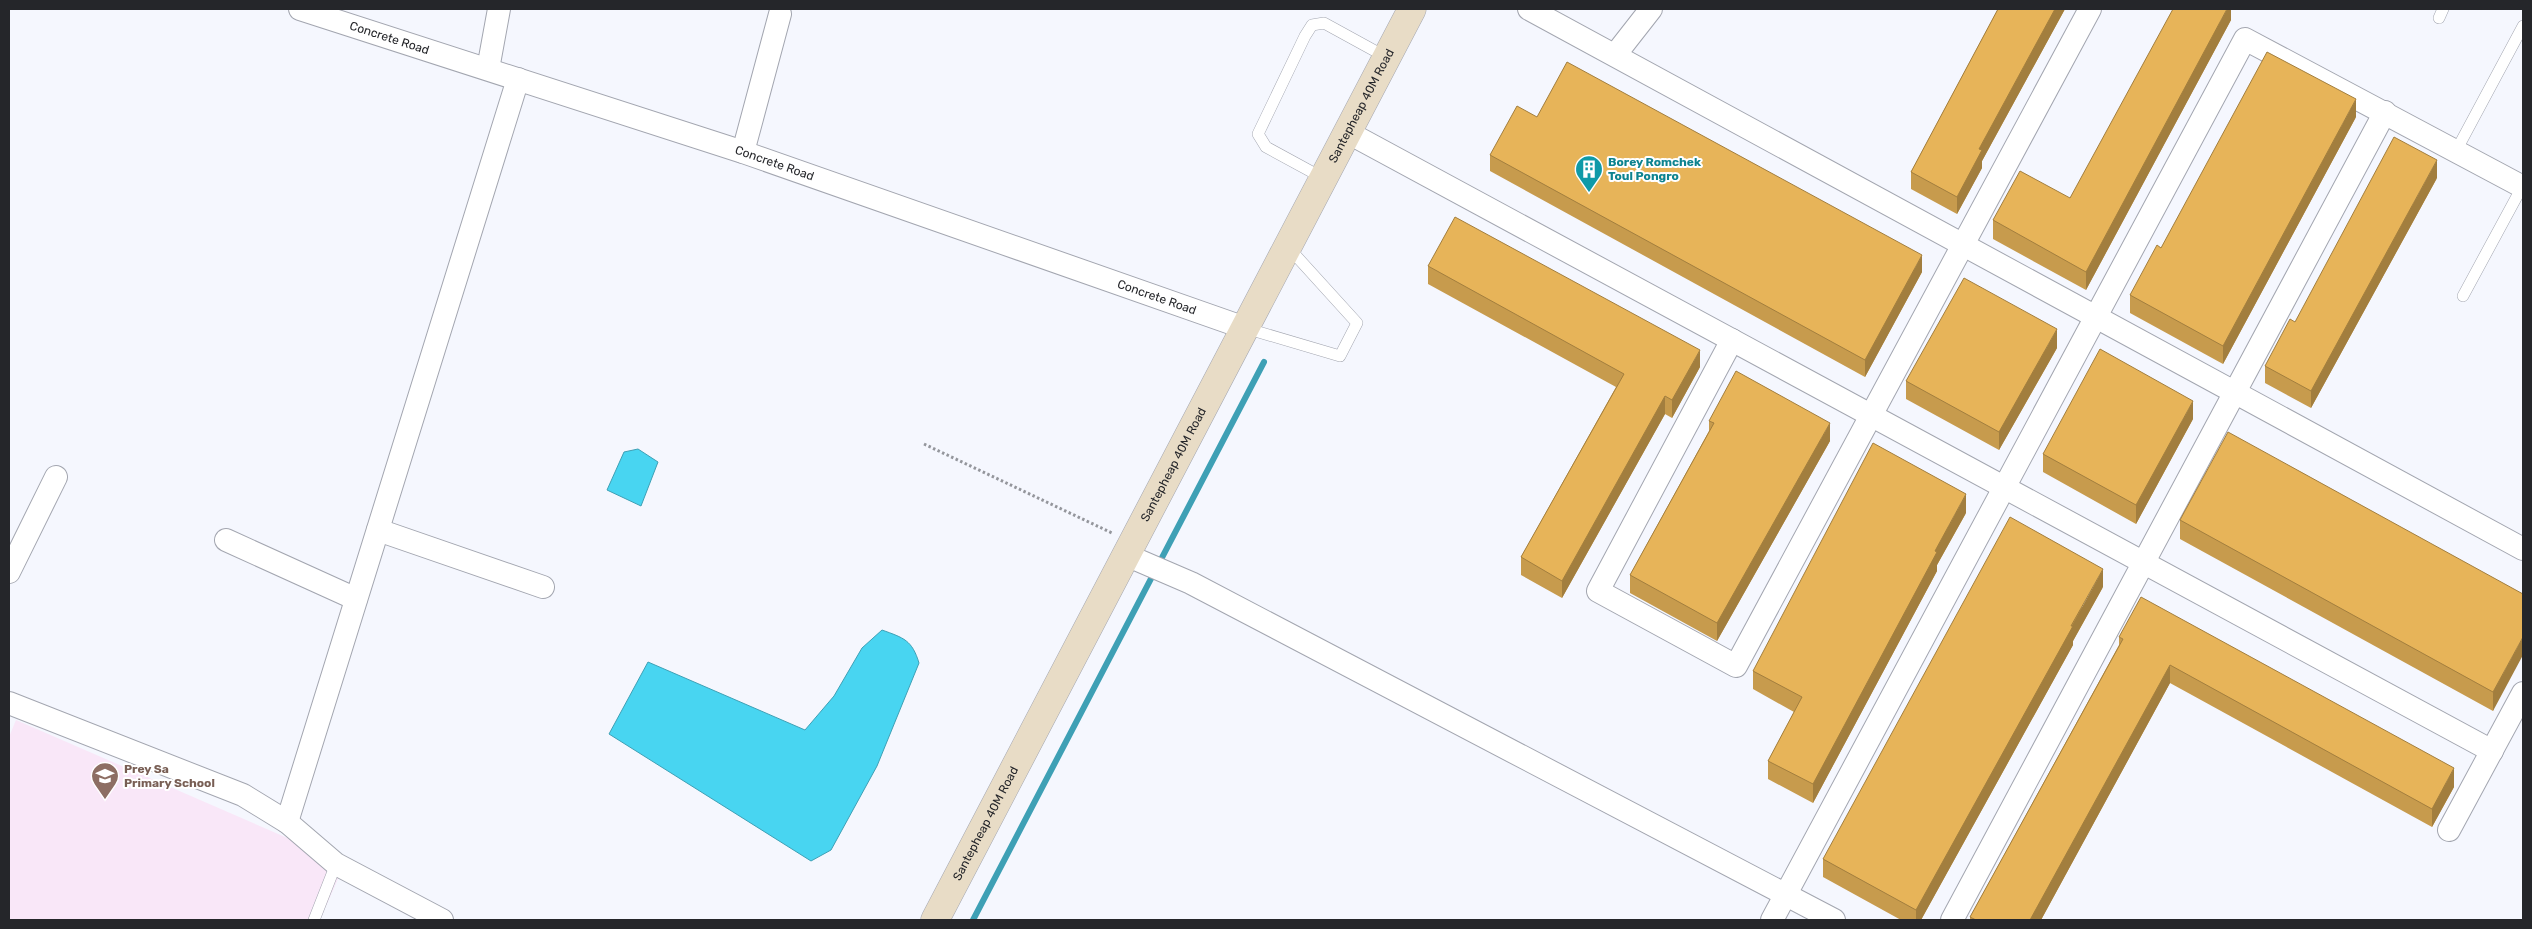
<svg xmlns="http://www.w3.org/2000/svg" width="2532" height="929" font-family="Rubik,sans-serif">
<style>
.education{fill:#f9e7f8}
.water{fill:#48d5f1;stroke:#3ea0b5}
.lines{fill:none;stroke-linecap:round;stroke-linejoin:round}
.stream{stroke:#3ea0b5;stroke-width:6}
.lane-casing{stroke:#a3a6b0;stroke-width:12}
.street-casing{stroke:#a3a6b0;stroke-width:24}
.secondary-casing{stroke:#a3a6b0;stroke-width:29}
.path{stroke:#94969c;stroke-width:3;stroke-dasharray:2.5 2.5;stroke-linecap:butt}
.lane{stroke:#fff;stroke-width:11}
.street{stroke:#fff;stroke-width:22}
.secondary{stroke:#e8dcc6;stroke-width:28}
.wall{fill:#c79b4d}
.shaded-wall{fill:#a27e3e}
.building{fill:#e7b459;stroke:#a27e3e}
.labels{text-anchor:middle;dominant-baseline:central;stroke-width:4;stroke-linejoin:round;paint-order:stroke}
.street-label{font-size:12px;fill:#25262a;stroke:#fff}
.culture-label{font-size:12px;font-weight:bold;fill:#0d838f;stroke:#fff;text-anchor:start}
.education-label{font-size:12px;font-weight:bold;fill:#785e54;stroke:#fff;text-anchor:start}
</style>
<rect width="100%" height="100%" fill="#f5f7fe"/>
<path class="education" d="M 16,720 L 345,863 L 320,920 L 9,920 L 9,737 Z"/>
<path class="water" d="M 638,449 L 658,462 L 641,506 L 607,490 L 624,452 Z
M 882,630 C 904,638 912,640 919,663 L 877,766 L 831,850 L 811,861 L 609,734 L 648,662 L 805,730 L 834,696 L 862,648 Z"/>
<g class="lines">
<path class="stream" d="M 973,920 L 1264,362"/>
<g class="lane-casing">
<path id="lane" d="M 2439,18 L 2443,9
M 2456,151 L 2523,26
M 1323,178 L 1266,147 L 1258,134 L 1305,36 L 1312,25 L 1324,23 L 1386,57
M 2463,296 L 2522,187
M 1245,328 L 1340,356 L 1357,323 L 1288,247
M 314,920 L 336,864"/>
</g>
<g class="street-casing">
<g id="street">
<path id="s1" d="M 300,9 L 743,152 L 1245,328"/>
<path d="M 1529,9 L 2523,549"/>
<path d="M 1615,55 L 1651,9"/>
<path d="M 488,69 L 499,9"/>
<path d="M 1347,132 L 2492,751"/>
<path d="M 743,152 L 780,14"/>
<path d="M 1732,340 L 1598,591 L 1736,666 L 2090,9"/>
<path d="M 378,530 L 543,587"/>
<path d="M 226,540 L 356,599"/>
<path d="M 1126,555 L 1191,583 L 1834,920"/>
<path d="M 9,572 L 56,477"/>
<path d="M 9,703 L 243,795 L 287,822 L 336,864 L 442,920"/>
<path d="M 287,822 L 518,79"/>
<path d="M 2449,830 L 2523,693"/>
<path d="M 1772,920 L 2245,39 L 2523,187"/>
<path d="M 1952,920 L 2385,112"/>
</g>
</g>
<g class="secondary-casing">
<g id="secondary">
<path id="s2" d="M 935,920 L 1412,9"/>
</g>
</g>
<path class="path" d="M 924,444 L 1112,533"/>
<use href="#lane" class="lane"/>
<use href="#street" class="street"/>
<use href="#secondary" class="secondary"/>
</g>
<path class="wall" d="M 1998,9 L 2065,9 L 1982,161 L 1982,168 L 1957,214 L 1911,189 L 1911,172 Z
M 2231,9 L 2231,20 L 2086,290 L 1993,239 L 1993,220 L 2070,198 Z
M 1537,117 L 1922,272 L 1865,377 L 1490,171 L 1490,155 Z
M 2356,117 L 2223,364 L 2130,313 L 2130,295 L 2161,248 Z
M 2437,178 L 2311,408 L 2265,383 L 2265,366 Z
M 1428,266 L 1700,367 L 1672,418 L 1665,414 L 1562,598 L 1521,575 L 1521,557 L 1616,387 L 1428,284 Z
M 2057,348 L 1999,450 L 1906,399 L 1906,381 Z
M 2193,419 L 2136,524 L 2043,472 L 2043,454 Z
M 1709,421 L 1830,441 L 1717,641 L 1630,593 L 1630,575 L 1709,431 Z
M 1966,513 L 1937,565 L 1937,571 L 1813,803 L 1768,779 L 1768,761 L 1794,712 L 1753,689 L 1753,671 Z
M 2180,520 L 2523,594 L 2493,711 L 2180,539 Z
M 2103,587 L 2073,641 L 2073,645 L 1921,920 L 1901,920 L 1823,877 L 1823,859 Z
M 2119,637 L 2454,787 L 2432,827 L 2170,683 L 2041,920 L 1970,920 L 1970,917 L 2119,645 Z"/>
<path class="shaded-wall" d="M 2055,9 L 2065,9 L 1982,161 L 1982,168 L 1957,214 L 1957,197 L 1979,149 Z
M 2227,9 L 2231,9 L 2231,20 L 2086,290 L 2086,272 Z
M 2356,99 L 2356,117 L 2223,364 L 2223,346 Z
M 2437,160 L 2437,178 L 2311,408 L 2311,391 Z
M 1922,255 L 1922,272 L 1865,377 L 1865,360 Z
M 2057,329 L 2057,348 L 1999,450 L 1999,432 Z
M 1700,350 L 1700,367 L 1672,418 L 1672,400 Z
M 1665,396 L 1665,414 L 1562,598 L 1562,581 Z
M 2193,401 L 2193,419 L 2136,524 L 2136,505 Z
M 1830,423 L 1830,441 L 1717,641 L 1717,623 Z
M 1966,494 L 1966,513 L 1937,565 L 1937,571 L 1813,803 L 1813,784 L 1935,551 Z
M 2103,569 L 2103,587 L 2073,641 L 2073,645 L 1921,920 L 1916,920 L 1916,910 Z
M 2523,637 L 2523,655 L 2493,711 L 2493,692 Z
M 2170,665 L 2170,683 L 2041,920 L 2030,920 Z
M 2454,768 L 2454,787 L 2432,827 L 2432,809 Z"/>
<path class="building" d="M 1998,9 L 2055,9 L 1979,149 L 1982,150 L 1957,197 L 1911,172 Z
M 2173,9 L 2227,9 L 2086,272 L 1993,220 L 2020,171 L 2070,198 Z
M 2267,52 L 2356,99 L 2223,346 L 2130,295 L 2157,245 L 2161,248 Z
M 1567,62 L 1922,255 L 1865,360 L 1490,155 L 1517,106 L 1537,117 Z
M 2394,137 L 2437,160 L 2311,391 L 2265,366 L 2290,319 L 2295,322 Z
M 1455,217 L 1700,350 L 1672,400 L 1665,396 L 1562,581 L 1521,557 L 1624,374 L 1428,266 Z
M 1964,278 L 2057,329 L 1999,432 L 1906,381 Z
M 2100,349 L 2193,401 L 2136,505 L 2043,454 Z
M 1736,371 L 1830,423 L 1717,623 L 1630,575 L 1714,423 L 1709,421 Z
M 2228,432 L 2523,594 L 2523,637 L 2493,692 L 2180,520 Z
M 1873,443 L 1966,494 L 1935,551 L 1937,552 L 1813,784 L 1768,761 L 1802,697 L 1753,671 Z
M 2010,517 L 2103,569 L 2071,626 L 2073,626 L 1916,910 L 1823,859 Z
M 2141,597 L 2454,768 L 2432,809 L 2170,665 L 2030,920 L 1976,920 L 1970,917 L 2123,639 L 2119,637 Z"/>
<defs>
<g id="building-pin" transform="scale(1.4375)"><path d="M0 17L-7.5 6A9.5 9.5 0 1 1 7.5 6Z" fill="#0f9aa8" stroke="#fff"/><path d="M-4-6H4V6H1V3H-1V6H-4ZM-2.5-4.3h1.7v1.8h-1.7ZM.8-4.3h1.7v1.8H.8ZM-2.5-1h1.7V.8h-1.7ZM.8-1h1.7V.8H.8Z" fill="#fff"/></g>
<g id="school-pin" transform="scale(1.4375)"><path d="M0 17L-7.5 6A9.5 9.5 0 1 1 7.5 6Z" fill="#8d6e63" stroke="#fff"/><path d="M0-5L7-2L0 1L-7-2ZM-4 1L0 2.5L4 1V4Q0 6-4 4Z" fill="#fff"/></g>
</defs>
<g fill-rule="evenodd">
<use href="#building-pin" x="1589" y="169"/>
<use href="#school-pin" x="105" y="776"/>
</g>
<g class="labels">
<g class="street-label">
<text stroke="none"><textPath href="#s1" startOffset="94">Concrete Road</textPath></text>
<text stroke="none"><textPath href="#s2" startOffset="919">Santepheap 40M Road</textPath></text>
<text stroke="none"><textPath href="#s1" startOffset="499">Concrete Road</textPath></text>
<text stroke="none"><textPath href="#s1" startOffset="904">Concrete Road</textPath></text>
<text stroke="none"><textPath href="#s2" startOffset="514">Santepheap 40M Road</textPath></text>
<text stroke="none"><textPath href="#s2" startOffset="109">Santepheap 40M Road</textPath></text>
</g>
<g class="culture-label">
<text x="1608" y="162">Borey Romchek<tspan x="1608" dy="14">Toul Pongro</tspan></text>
</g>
<g class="education-label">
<text x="124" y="769">Prey Sa<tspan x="124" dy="14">Primary School</tspan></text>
</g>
</g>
<rect width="2532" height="929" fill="none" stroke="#25262a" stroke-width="20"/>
</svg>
